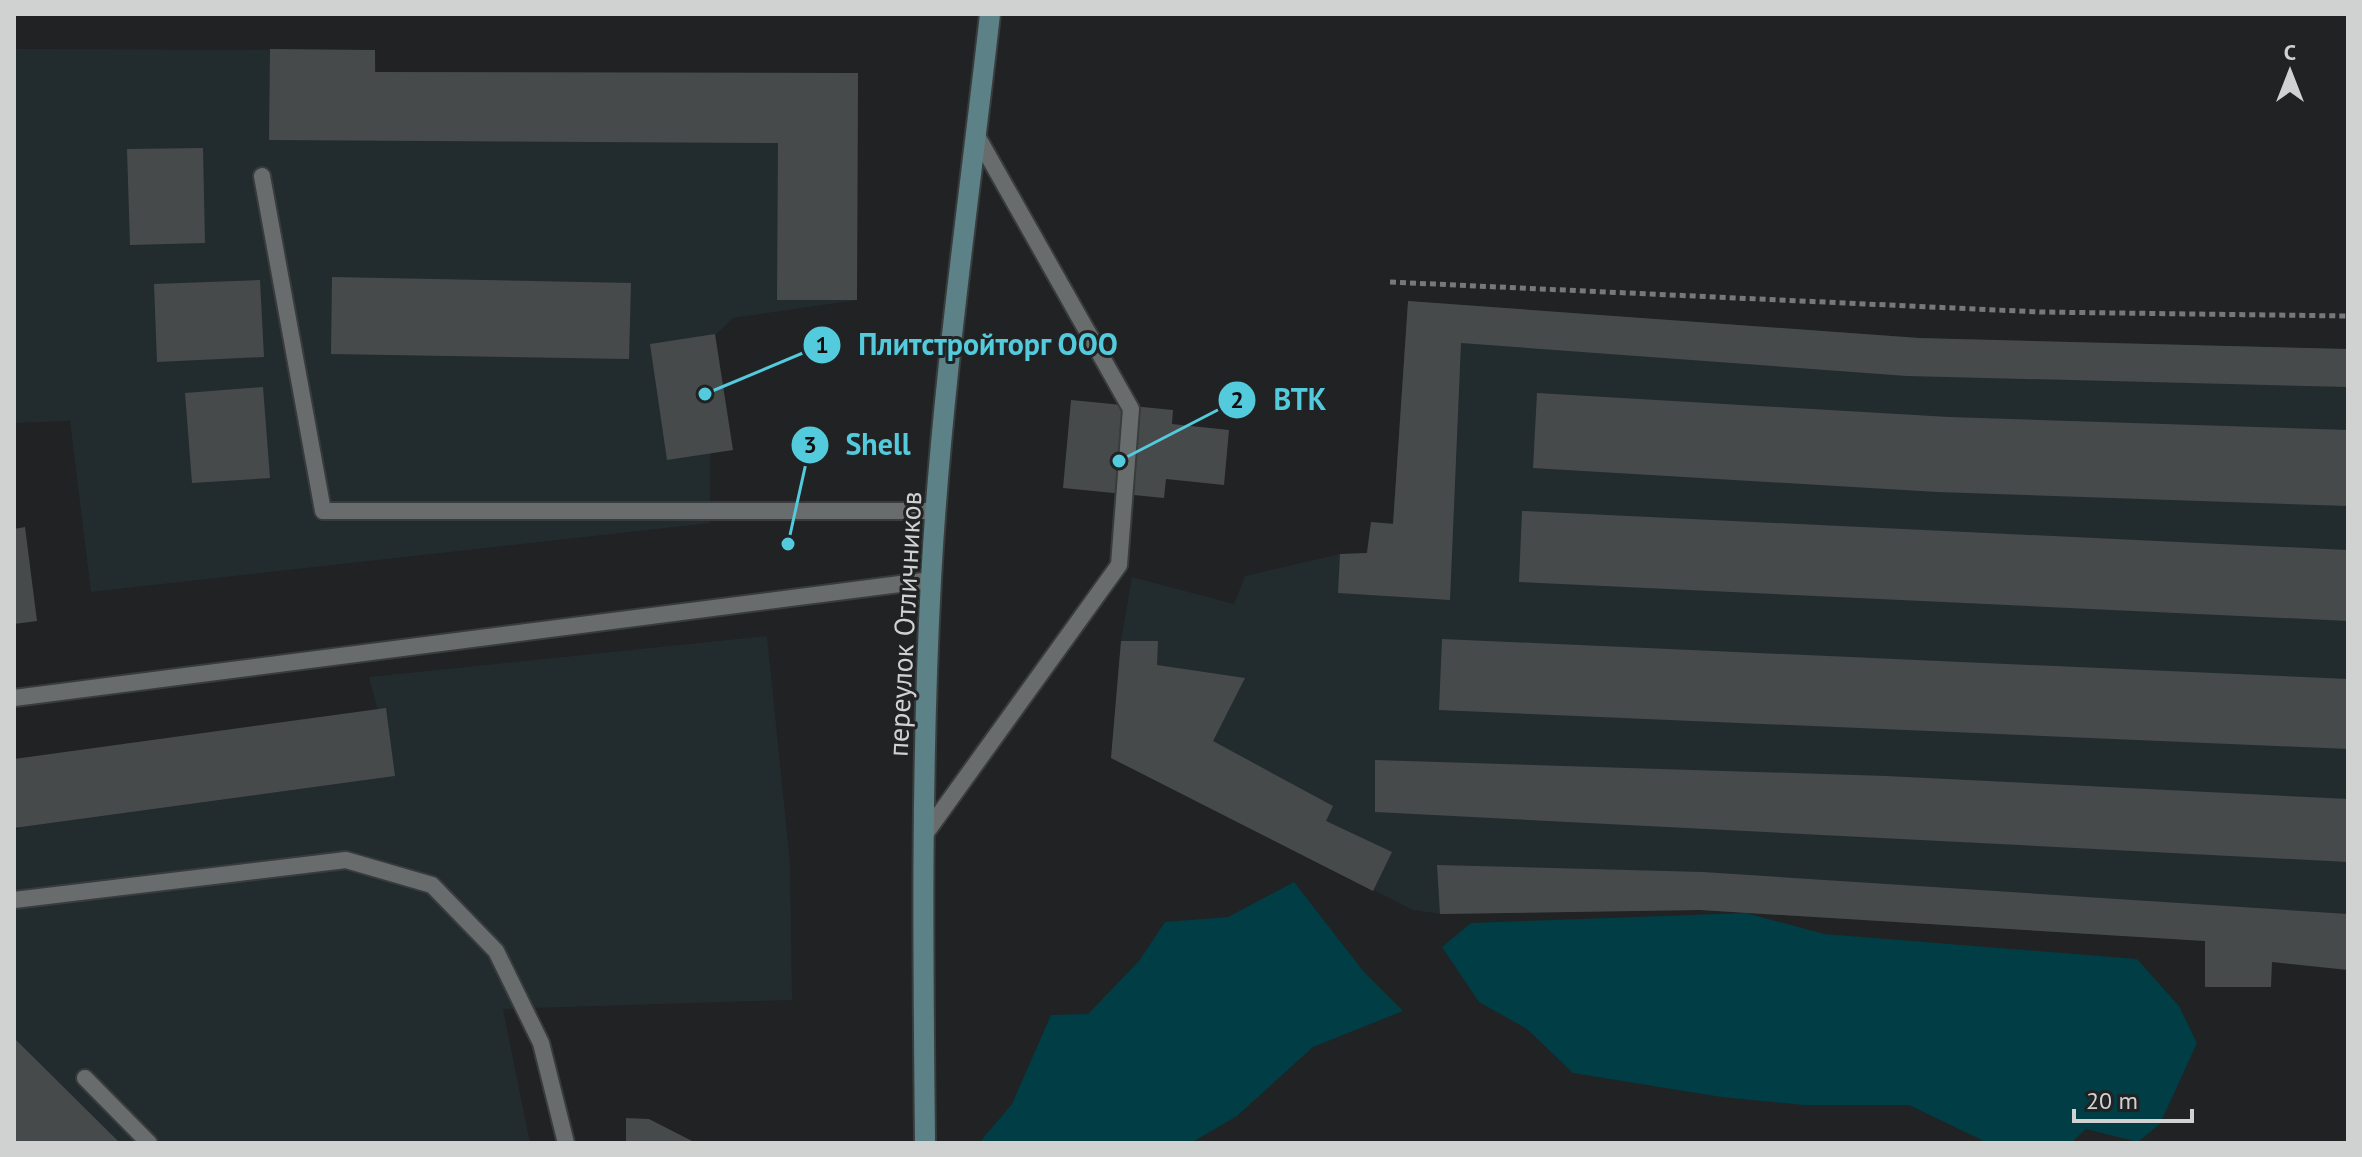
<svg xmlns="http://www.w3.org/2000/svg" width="2362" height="1157" font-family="'PT Sans',sans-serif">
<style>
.built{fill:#222c2e}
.green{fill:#003d45}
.building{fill:#474a4a}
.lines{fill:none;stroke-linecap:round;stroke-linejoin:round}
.service-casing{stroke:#393c3c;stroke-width:20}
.secondary-casing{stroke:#393c3c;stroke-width:24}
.path{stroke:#767879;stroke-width:5;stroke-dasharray:6 4;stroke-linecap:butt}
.service{stroke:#686c6c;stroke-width:16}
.secondary{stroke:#5c8288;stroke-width:20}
.labels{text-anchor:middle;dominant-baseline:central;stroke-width:6;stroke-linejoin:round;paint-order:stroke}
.street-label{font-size:28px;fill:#d0d2d2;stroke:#202223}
.leader{fill:none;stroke:#54cadd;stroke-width:3}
.callout-dot{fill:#54cadd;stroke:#202223;stroke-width:3}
.mark-label{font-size:24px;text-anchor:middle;font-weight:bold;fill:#111}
.callout-label{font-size:30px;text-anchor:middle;font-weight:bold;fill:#54cadd;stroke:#202223;stroke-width:6;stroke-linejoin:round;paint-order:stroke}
</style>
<rect width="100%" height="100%" fill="#202223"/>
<path class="built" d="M 14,49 L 375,50 L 376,72 L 858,73 L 857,300 L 733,318 L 711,339 L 710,523 L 91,592 L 70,421 L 14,423 Z
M 1408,301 L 1919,338 L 2348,349 L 2348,970 L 2204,941 L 1700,910 L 1440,914 L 1413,910 L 1111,758 L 1121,641 L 1132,577 L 1234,604 L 1245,576 L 1340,554 L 1366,553 L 1371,522 L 1393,523 Z
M 767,636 L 790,863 L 792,1000 L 503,1009 L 530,1143 L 14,1143 L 14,831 L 22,827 L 395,776 L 369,677 Z"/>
<path class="green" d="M 1294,882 L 1364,972 L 1403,1011 L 1313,1047 L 1237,1116 L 1191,1143 L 979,1143 L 1012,1104 L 1051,1015 L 1088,1014 L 1139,961 L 1165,922 L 1228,917 Z
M 1746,913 L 1824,934 L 2137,959 L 2179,1006 L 2197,1043 L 2160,1124 L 2138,1142 L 2086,1129 L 2071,1143 L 1988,1143 L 1909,1105 L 1803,1105 L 1721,1097 L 1573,1073 L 1527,1029 L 1479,1002 L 1442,947 L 1471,923 Z"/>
<path class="building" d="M 270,49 L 375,50 L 375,72 L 858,73 L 857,300 L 777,300 L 778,143 L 269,140 Z
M 203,148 L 205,243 L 130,245 L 127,149 Z
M 332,277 L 631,283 L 629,359 L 331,354 Z
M 260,280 L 264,357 L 157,362 L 154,284 Z
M 1408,301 L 1919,338 L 2348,349 L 2348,387 L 1907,376 L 1461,343 L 1450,600 L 1338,593 L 1340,554 L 1367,553 L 1371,522 L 1393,524 Z
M 715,334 L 733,450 L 667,460 L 650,344 Z
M 263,387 L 270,478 L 192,483 L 185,393 Z
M 1537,393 L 1949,417 L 2348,430 L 2348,506 L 1937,492 L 1533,468 Z
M 1071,400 L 1173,410 L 1172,424 L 1229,430 L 1224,485 L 1166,479 L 1164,498 L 1063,488 Z
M 1522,511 L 2348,550 L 2348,621 L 1519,582 Z
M 25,527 L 37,621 L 14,624 L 14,529 Z
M 1442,639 L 2348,679 L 2348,749 L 1439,710 Z
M 1121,641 L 1158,641 L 1157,665 L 1245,678 L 1213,741 L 1333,806 L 1326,821 L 1392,852 L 1373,891 L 1111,758 Z
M 386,708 L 395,776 L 14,828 L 14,759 Z
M 1375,760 L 1886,776 L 2348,799 L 2348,862 L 1375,812 Z
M 1437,865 L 1703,872 L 2348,914 L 2348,970 L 2272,962 L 2271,987 L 2205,987 L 2205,941 L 1700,910 L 1440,914 Z
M 14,1038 L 120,1143 L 14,1143 Z
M 626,1118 L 649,1119 L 696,1143 L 626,1143 Z"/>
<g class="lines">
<g class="service-casing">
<path id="service" d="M 262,176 L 323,511 L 936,511
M 14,698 L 931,580
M 923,837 L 1119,565 L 1131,409 L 977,136
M 14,900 L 346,860 L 432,885 L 496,951 L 541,1043 L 566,1143
M 85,1078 L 149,1143"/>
</g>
<g class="secondary-casing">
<path id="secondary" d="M 925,1143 C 923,955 921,768 931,580 C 941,391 969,202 990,14"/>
</g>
<path class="path" d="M 1390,282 L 2040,312 L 2348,316"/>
<use href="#service" class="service"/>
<use href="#secondary" class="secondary"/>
</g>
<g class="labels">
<g class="street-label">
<text transform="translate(904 624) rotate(-87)">переулок Отличников</text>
</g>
</g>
<path class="leader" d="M705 394L822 345M1119 461L1237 400M788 544L810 445"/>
<g class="callout-dot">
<circle cx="705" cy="394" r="8"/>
<circle cx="1119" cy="461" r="8"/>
<circle cx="788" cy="544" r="8"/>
<circle cx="822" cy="345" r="20"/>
<circle cx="1237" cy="400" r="20"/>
<circle cx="810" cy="445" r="20"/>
</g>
<g class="mark-label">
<text x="822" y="353">1</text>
<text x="1237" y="408">2</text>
<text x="810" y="453">3</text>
</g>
<g class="callout-label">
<text x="988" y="355">Плитстройторг ООО</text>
<text x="1300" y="410">ВТК</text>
<text x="878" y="455">Shell</text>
</g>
<rect width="2362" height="1157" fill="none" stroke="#d0d2d2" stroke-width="32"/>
<g transform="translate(2290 72)" stroke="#202223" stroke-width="6" paint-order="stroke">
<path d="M0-6L14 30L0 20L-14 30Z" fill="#d0d2d2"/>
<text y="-12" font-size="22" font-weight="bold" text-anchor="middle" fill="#d0d2d2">С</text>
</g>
<path d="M2074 1109v12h118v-12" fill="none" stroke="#d0d2d2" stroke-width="4"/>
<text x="2086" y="1109" font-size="24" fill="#d0d2d2" stroke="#202223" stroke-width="6" paint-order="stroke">20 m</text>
</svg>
